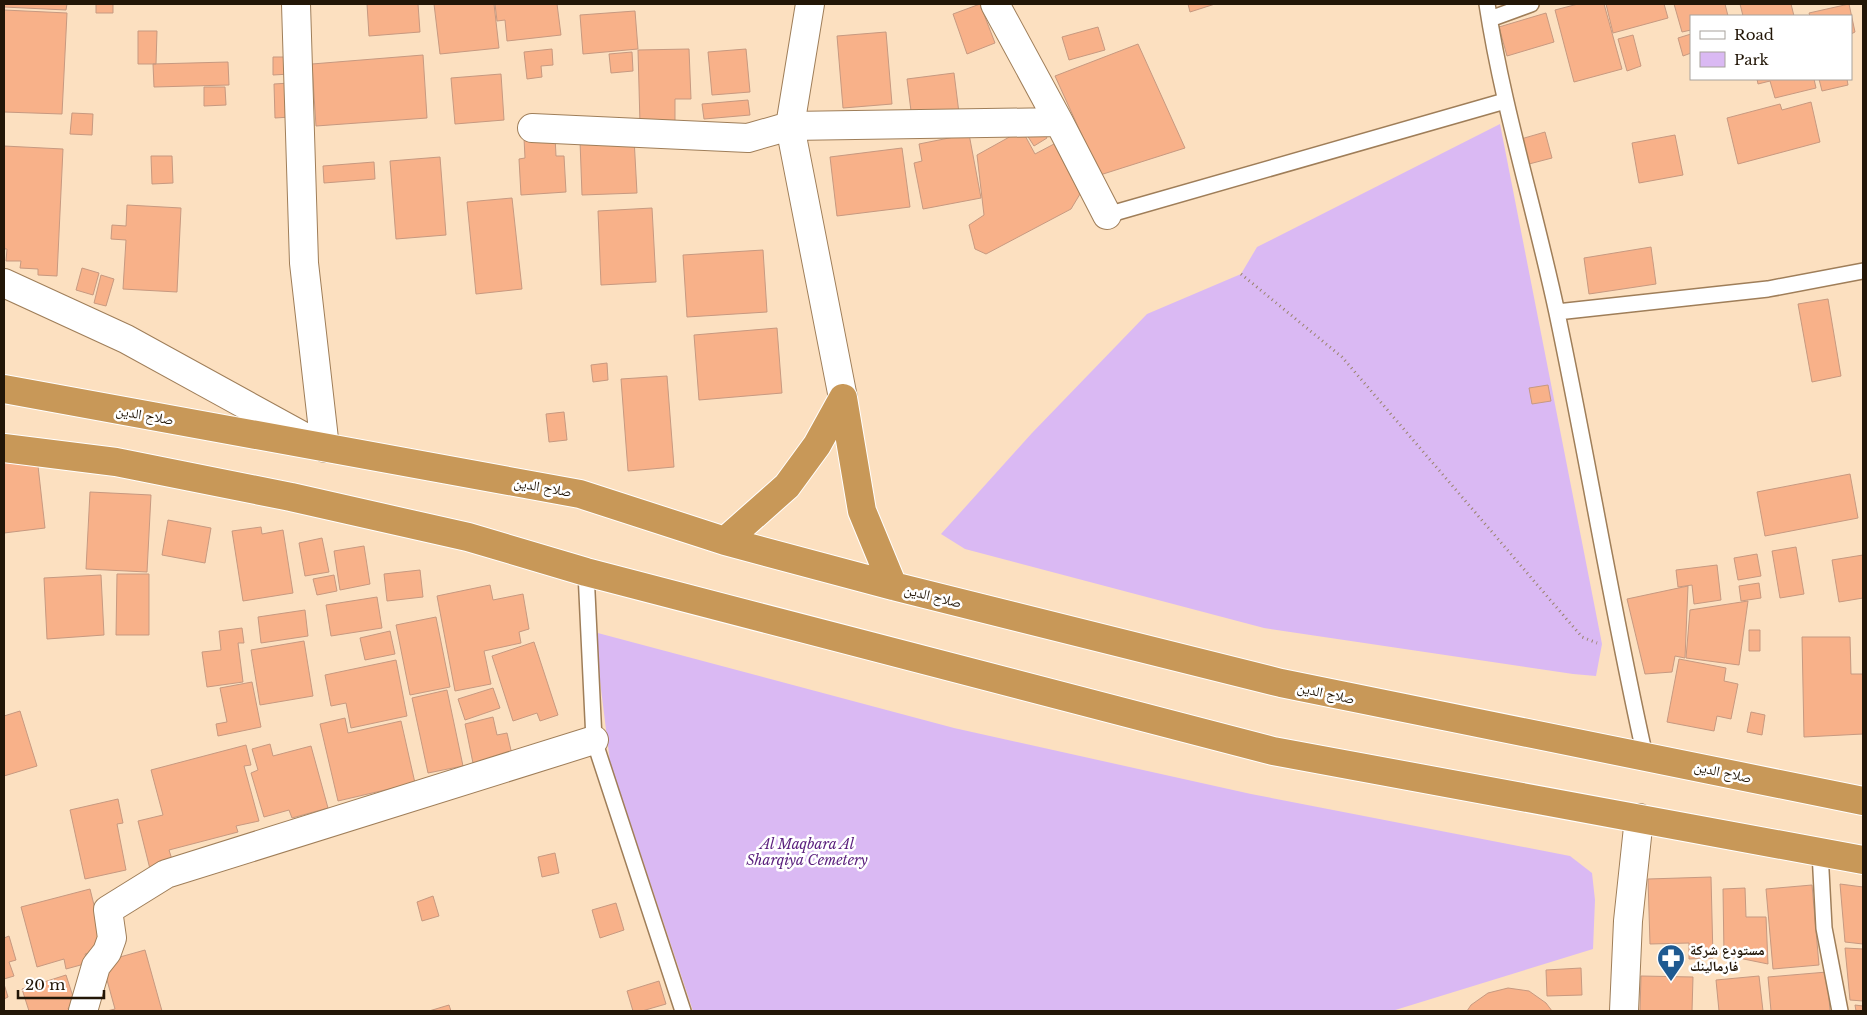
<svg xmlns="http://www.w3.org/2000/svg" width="1867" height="1015" font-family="'Libre Baskerville','Noto Naskh Arabic',serif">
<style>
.green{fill:#dab9f3}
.building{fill:#f8b189;stroke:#c79980}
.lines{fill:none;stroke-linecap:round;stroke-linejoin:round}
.service-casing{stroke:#9f7e59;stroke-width:18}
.minor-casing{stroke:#9f7e59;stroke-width:30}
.tertiary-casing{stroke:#9f7e59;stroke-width:30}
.trunk-casing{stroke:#fff;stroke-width:30}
.path{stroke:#98836b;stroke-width:3;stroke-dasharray:1 4;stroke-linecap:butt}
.service{stroke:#fff;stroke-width:15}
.minor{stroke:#fff;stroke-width:28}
.tertiary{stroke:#fff;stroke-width:28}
.trunk{stroke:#c89858;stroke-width:28}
.labels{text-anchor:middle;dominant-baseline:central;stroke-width:5;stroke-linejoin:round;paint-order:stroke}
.street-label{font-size:14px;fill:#221607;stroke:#fff}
.park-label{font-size:14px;font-style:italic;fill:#5a1f7d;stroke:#fff}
.poi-label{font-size:14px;font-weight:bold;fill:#221607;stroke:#fff;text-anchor:start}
</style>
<rect width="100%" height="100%" fill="#fce0c0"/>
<path class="green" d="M 1500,124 L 1602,644 L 1596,676 L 1573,674 L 1264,628 L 965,549 L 941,534 L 1032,433 L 1147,314 L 1241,274 L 1257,247 Z
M 594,632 L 954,728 L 1251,794 L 1570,856 L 1592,873 L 1595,900 L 1593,949 L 1392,1011 L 693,1011 L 610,762 Z"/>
<path class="building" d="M 4,4 L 67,4 L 66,10 L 4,7 Z
M 96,4 L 113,4 L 113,13 L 96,13 Z
M 367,4 L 418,4 L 420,32 L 369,36 Z
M 434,4 L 494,4 L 499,48 L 440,54 Z
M 495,4 L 557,4 L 561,35 L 507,41 L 505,20 L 497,21 Z
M 980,4 L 995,43 L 967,54 L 953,14 Z
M 1188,4 L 1215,4 L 1190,12 Z
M 1578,4 L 1604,4 L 1622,69 L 1574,82 L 1555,10 Z
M 1606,4 L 1664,4 L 1668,18 L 1613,33 Z
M 1674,4 L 1725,4 L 1728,16 L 1691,16 L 1691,30 L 1682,32 Z
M 1740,4 L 1791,4 L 1794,16 L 1743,16 Z
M 1849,4 L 1855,32 L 1851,34 L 1851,16 L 1810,16 L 1809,13 Z
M 4,10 L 67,13 L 62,114 L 4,112 Z
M 635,11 L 638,49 L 583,54 L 580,15 Z
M 1546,13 L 1554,42 L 1507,56 L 1499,27 Z
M 1098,27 L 1105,50 L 1069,60 L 1062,37 Z
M 138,31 L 157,31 L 156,64 L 138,64 Z
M 886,32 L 892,104 L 843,108 L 837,36 Z
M 1691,34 L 1691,53 L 1683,56 L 1678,38 Z
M 1633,35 L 1641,66 L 1627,71 L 1618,39 Z
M 1138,44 L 1185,148 L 1100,175 L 1055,76 Z
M 552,49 L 553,65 L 541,66 L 542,77 L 527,79 L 524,52 Z
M 689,49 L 691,99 L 675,99 L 675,123 L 640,124 L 638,50 Z
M 746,49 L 750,92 L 712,95 L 708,52 Z
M 632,52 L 633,71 L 611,73 L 609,54 Z
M 423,55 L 427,118 L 316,126 L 312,64 Z
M 273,57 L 290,57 L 290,74 L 273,75 Z
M 228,62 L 229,85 L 154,87 L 153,64 Z
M 954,73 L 959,113 L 912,119 L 907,79 Z
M 501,74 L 504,120 L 455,124 L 451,78 Z
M 1757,79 L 1814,79 L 1816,88 L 1775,98 L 1770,81 L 1758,84 Z
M 1819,79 L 1847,79 L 1848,85 L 1822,91 Z
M 290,83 L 291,117 L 275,118 L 274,84 Z
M 204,87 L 225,87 L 226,105 L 204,106 Z
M 748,100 L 750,115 L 704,119 L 702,104 Z
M 1811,102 L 1820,142 L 1738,164 L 1727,118 L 1780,104 L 1782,110 Z
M 72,113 L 93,114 L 92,135 L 70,134 Z
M 1039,123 L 1047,138 L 1034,146 L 1025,132 Z
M 1022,130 L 1035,154 L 1054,144 L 1080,194 L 1071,209 L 986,254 L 975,249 L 969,225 L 984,215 L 977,155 Z
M 1545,132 L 1552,158 L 1529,164 L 1521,139 Z
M 969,134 L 981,198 L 923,209 L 914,163 L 922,161 L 919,144 Z
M 1675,135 L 1683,175 L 1639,183 L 1632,143 Z
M 555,136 L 556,156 L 564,156 L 566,192 L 521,195 L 519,159 L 525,158 L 524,138 Z
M 634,138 L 637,193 L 582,195 L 580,141 Z
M 4,146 L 63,149 L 57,276 L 38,275 L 38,269 L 20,268 L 21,261 L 6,261 L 7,249 L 4,249 Z
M 902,148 L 910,207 L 837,216 L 830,157 Z
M 151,156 L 172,156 L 173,183 L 152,184 Z
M 440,157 L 446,235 L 396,239 L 390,161 Z
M 374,162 L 375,179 L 324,183 L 323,166 Z
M 512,198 L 522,289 L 476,294 L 467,202 Z
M 127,205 L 181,208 L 177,292 L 123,289 L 126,240 L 111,239 L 112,225 L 126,226 Z
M 652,208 L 656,282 L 601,285 L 598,211 Z
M 1651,247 L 1656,284 L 1589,294 L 1584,258 Z
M 763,250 L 767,312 L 687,317 L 683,255 Z
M 82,268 L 99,273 L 93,295 L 76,290 Z
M 101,275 L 114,279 L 106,306 L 94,303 Z
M 1828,299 L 1841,376 L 1812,382 L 1798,304 Z
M 777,328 L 782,393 L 699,400 L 694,335 Z
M 607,363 L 608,380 L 593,382 L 591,365 Z
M 667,376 L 674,467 L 628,471 L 621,379 Z
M 1548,385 L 1551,401 L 1532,404 L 1529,388 Z
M 564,412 L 567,440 L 549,442 L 546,414 Z
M 37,457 L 45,528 L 4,533 L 4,461 Z
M 1850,474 L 1858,518 L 1765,536 L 1757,492 Z
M 90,492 L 151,495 L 147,572 L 86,569 Z
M 168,520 L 211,528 L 205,563 L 162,555 Z
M 261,527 L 262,534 L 283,530 L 293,593 L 243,601 L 232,531 Z
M 322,538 L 329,572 L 305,576 L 299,543 Z
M 364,546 L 370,584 L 340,590 L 334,551 Z
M 1796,547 L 1804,594 L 1780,598 L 1772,551 Z
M 1757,554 L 1761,576 L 1738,580 L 1734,558 Z
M 1863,555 L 1863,598 L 1839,602 L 1832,560 Z
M 1717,565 L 1721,600 L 1694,604 L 1692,585 L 1678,587 L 1676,570 Z
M 420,570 L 423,597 L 387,601 L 384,574 Z
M 117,574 L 149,574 L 149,635 L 116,635 Z
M 101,575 L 104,635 L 47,639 L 44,578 Z
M 334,575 L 337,591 L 317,595 L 313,579 Z
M 1759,583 L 1761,598 L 1741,601 L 1739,586 Z
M 490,585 L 493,600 L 523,594 L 529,629 L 519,632 L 521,643 L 484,651 L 491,684 L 455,691 L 437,596 Z
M 1688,586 L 1685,658 L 1675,656 L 1672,672 L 1645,674 L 1627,599 Z
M 377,597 L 382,628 L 331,636 L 326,605 Z
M 1748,601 L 1739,665 L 1686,658 L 1690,610 Z
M 305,610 L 308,636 L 261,643 L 258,617 Z
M 436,617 L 450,687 L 410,695 L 396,625 Z
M 242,628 L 244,643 L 238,643 L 243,682 L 207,687 L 202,652 L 221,650 L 219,631 Z
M 1749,630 L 1760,630 L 1760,651 L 1749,651 Z
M 390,631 L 395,654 L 365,660 L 360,638 Z
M 1802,637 L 1850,637 L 1851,674 L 1863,674 L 1863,734 L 1804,737 Z
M 304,641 L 313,696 L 260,705 L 251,650 Z
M 534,642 L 558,715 L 540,721 L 537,713 L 513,721 L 492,656 Z
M 1679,659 L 1726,668 L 1724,681 L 1738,684 L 1731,719 L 1717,716 L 1714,731 L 1667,722 Z
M 396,660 L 407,716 L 351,728 L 346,703 L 331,706 L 325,675 Z
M 252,682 L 261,727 L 218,736 L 216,724 L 227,722 L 220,688 Z
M 493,688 L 500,708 L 465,720 L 458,699 Z
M 447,690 L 463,766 L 428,773 L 412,698 Z
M 20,711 L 37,766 L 4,776 L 4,716 Z
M 1751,712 L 1765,715 L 1762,735 L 1747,732 Z
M 493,717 L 497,735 L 507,733 L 513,759 L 474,768 L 465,724 Z
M 345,718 L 348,733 L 401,721 L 415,783 L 338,801 L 320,724 Z
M 270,744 L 273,756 L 311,746 L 328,808 L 292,818 L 289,810 L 264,817 L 251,773 L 258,770 L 252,749 Z
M 246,745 L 251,765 L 244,766 L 259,821 L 236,826 L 238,832 L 169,850 L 174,866 L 151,873 L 138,821 L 163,815 L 151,770 Z
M 118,799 L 123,823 L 117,824 L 126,870 L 85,879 L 70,810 Z
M 555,853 L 559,873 L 542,877 L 538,857 Z
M 1711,877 L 1713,958 L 1689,959 L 1689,943 L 1650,944 L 1648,879 Z
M 1840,884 L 1863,887 L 1863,944 L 1845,942 Z
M 1812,885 L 1819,965 L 1773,969 L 1766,889 Z
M 1745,888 L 1746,917 L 1766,917 L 1768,964 L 1724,955 L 1723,889 Z
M 90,889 L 105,949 L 85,954 L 88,963 L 66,969 L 64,959 L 37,967 L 21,907 Z
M 433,896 L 439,916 L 422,921 L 417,902 Z
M 616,903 L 624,930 L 600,938 L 592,910 Z
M 9,936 L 16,960 L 9,962 L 14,976 L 4,979 L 4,938 Z
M 1845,948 L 1863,949 L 1863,1001 L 1850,1000 Z
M 145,950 L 162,1011 L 107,1011 L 115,1009 L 102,962 Z
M 1581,968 L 1582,995 L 1547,996 L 1546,970 Z
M 1827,972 L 1830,1011 L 1771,1011 L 1768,977 Z
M 66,975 L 76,1006 L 68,1008 L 69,1011 L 29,1011 L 22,989 Z
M 1641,976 L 1693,977 L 1692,1011 L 1640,1011 Z
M 1759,976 L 1763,1011 L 1719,1011 L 1716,980 Z
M 659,981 L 666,1004 L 642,1011 L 633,1011 L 627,991 Z
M 4,984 L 8,997 L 4,999 Z
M 1508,988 L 1529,991 L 1546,1003 L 1552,1011 L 1467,1011 L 1471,1005 L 1488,993 Z
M 449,1005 L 451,1011 L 429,1011 Z
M 1855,1005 L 1863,1006 L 1863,1011 L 1856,1011 Z"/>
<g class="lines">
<g class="service-casing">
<path id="service" d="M 1487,4 C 1503,109 1535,209 1557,313 C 1588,460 1612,609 1645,756
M 1490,19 L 1531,4
M 1107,215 L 1505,101
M 1557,312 L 1768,289 L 1863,271
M 586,572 L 594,740 L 683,1011
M 1820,852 L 1824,928 L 1840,1011"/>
</g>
<g class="minor-casing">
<path id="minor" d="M 296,4 L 304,263 L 325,448
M 810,4 L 790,126 L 843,398
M 995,4 L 1059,122 L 1107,215
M 532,128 L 748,138 L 790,126 L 1059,122
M 4,283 L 126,339 L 317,444
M 83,1011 L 96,966 L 107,952 L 112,938 L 108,910 L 166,874 L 594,740"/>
</g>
<g class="tertiary-casing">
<path id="tertiary" d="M 1624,1011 L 1628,921 L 1639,818"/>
</g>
<g class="trunk-casing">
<path id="trunk" d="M 4,389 L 580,494 L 725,541 L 893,586 L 1281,683 L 1863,801
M 843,398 L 862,511 L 893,586
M 4,448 L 116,462 L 291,497 L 468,537 L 586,572 L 1273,751 L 1863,860
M 725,541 L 787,486 L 817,445 L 843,398"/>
</g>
<path class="path" d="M 1241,274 L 1342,357 L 1582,637 L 1597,643"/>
<use href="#service" class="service"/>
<use href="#minor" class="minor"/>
<use href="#tertiary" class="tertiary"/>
<use href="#trunk" class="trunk"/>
</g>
<defs>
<g id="pharmacy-pin" transform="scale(1.4375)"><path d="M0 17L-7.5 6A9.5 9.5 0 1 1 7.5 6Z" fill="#1f5a91" stroke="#fff"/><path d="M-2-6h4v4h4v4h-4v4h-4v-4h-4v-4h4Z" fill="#fff"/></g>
</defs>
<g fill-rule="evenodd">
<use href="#pharmacy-pin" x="1671" y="958"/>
</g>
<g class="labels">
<g class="street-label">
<text transform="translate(145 415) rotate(10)">صلاح الدين</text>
<text transform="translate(543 487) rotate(10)">صلاح الدين</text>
<text transform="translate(933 596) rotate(14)">صلاح الدين</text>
<text transform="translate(1326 693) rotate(12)">صلاح الدين</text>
<text transform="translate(1723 772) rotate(12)">صلاح الدين</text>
</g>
<g class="park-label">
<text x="807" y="844">Al Maqbara Al<tspan x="807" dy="16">Sharqiya Cemetery</tspan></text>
</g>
<g class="poi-label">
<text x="1690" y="950">مستودع شركة<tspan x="1690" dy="16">فارمالينك</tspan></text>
</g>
</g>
<rect width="1867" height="1015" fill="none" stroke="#221607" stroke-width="10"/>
<rect x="1690" y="15" width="162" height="65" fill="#ffffff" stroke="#a7a29c"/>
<rect x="1700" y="31" width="25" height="8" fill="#ffffff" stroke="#a7a29c"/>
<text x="1734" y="40" font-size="15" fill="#221607">Road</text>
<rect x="1700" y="52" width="25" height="15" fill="#dab9f3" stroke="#a7a29c"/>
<text x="1734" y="65" font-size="15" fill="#221607">Park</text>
<path d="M18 990v8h86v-8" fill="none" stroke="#221607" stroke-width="2.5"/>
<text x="25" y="990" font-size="15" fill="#221607" stroke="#ffffff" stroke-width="4" paint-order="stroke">20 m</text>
</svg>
